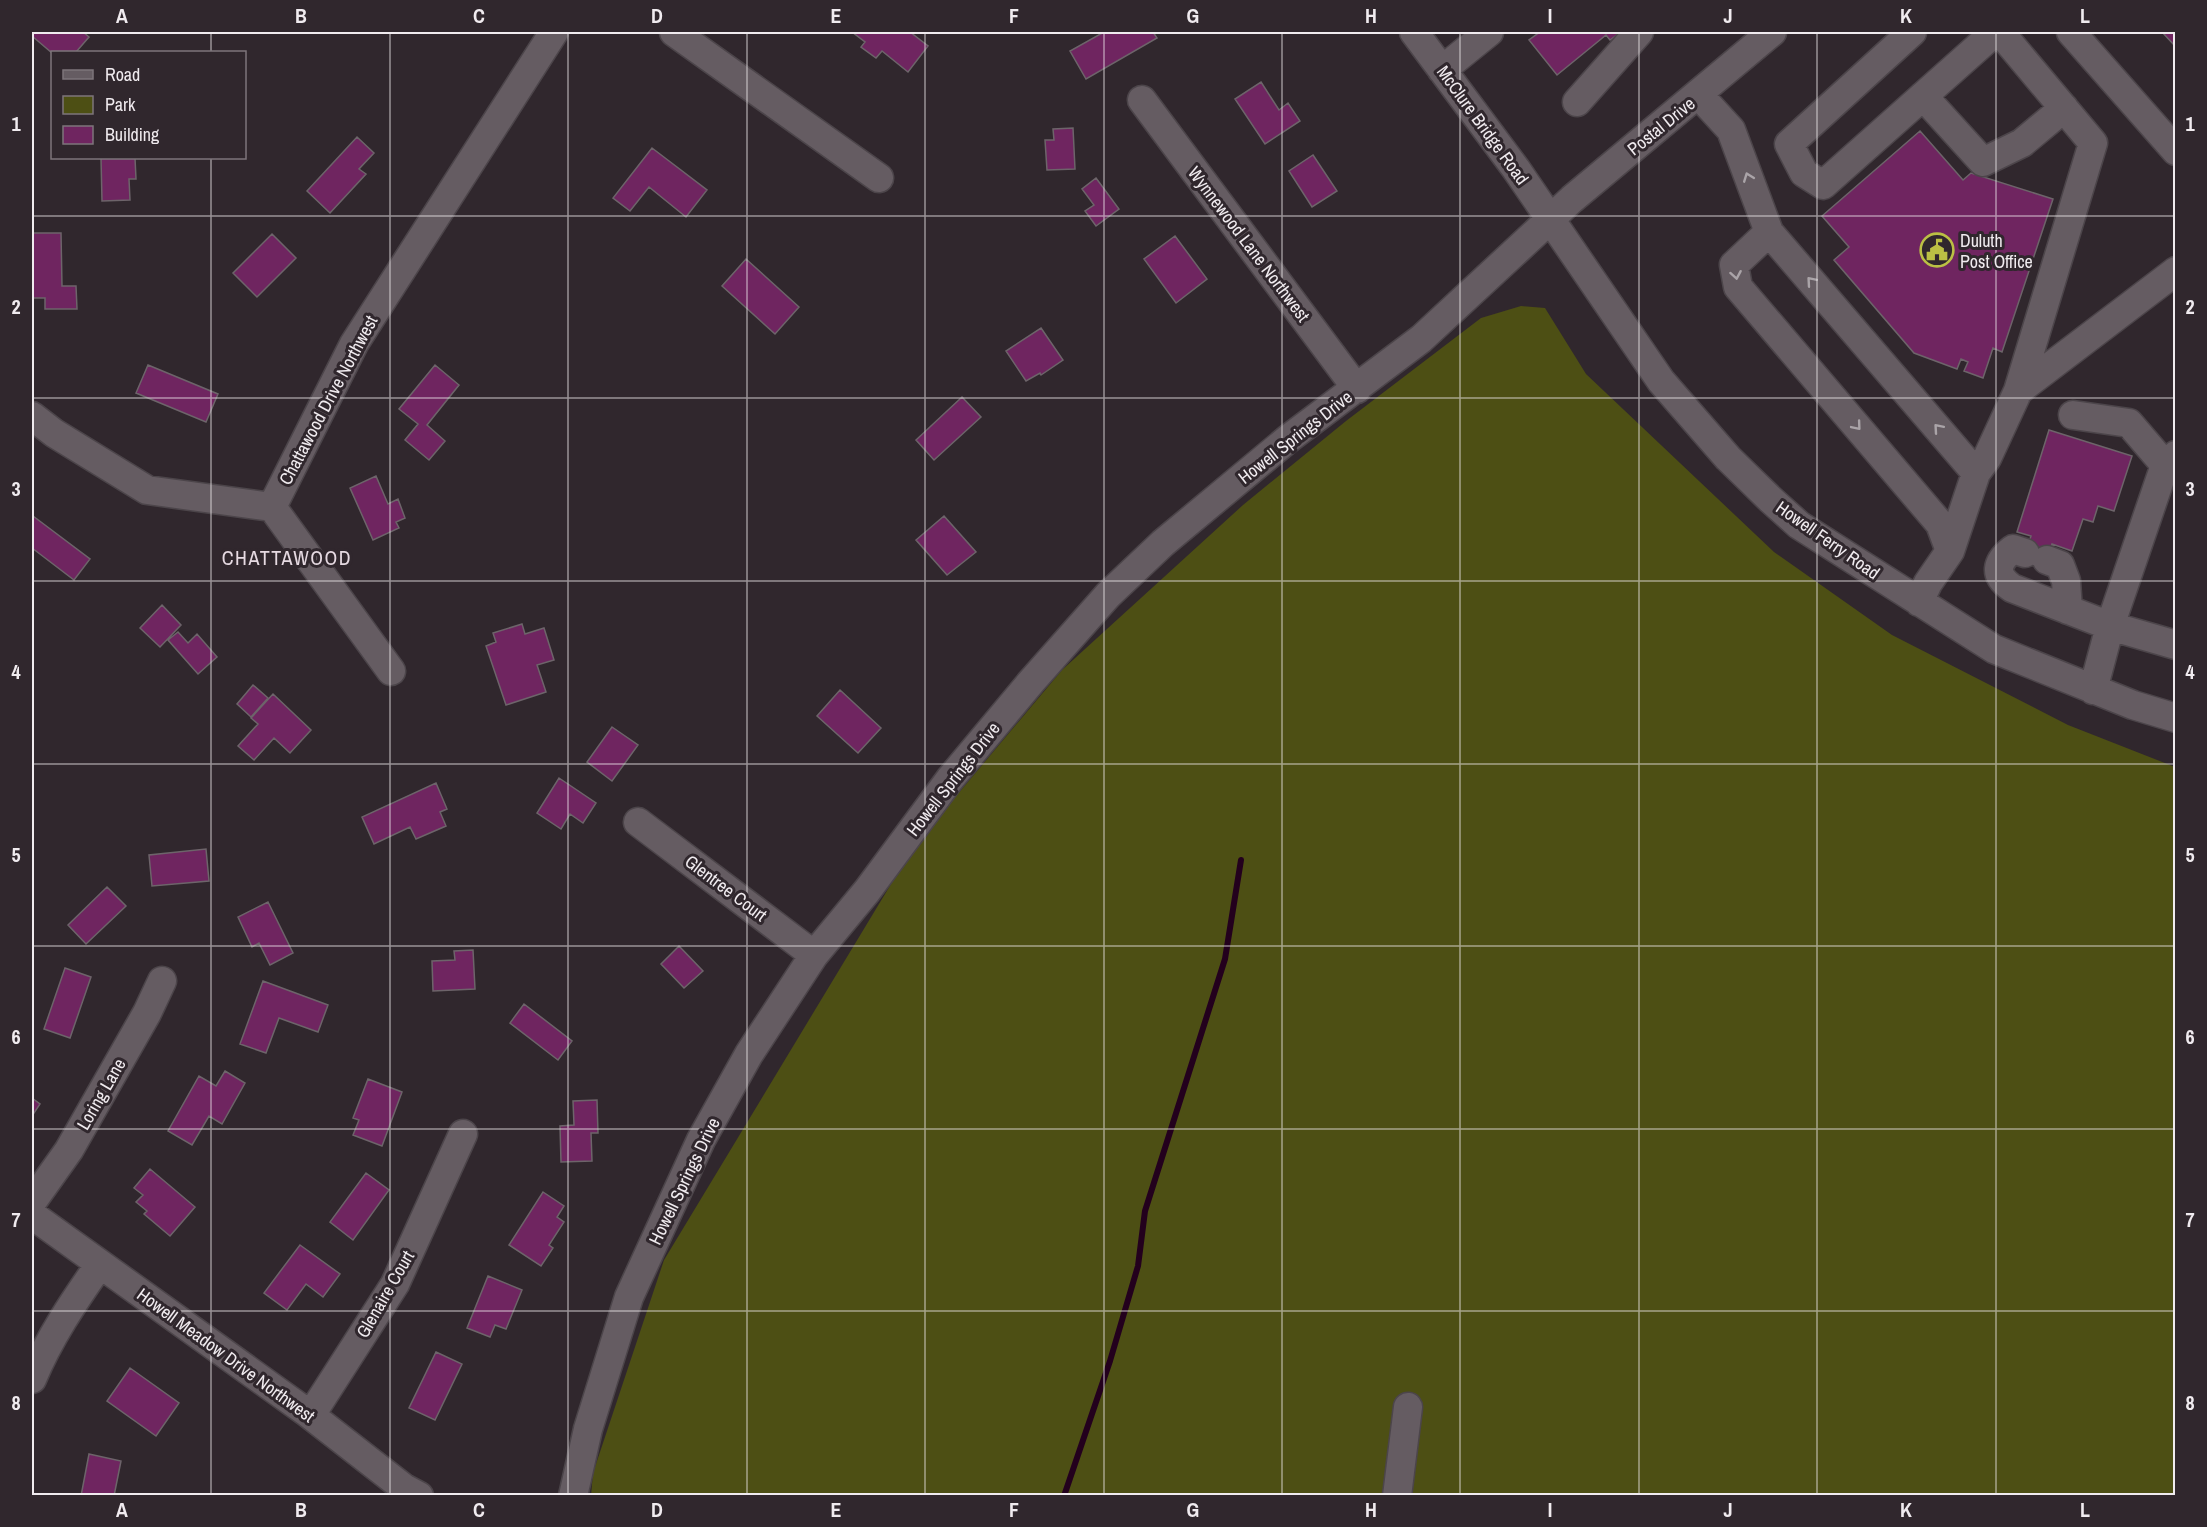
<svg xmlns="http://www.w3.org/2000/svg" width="2207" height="1527" font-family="'Archivo Narrow',sans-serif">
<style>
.green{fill:#4d4f14}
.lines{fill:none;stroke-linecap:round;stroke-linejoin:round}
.stream{stroke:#23001d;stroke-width:6}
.building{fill:#6f2560;stroke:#6d646a;stroke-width:1.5}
.minor-casing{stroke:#4c454a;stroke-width:31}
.minor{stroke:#655c62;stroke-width:28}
.oneway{stroke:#aaa4a8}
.grid{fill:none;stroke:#f0ebef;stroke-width:1.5;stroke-opacity:0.55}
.labels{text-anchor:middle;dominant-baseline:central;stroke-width:6;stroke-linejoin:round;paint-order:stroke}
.street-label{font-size:18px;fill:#f0ebef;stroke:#30272d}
.poi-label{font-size:18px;fill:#f0ebef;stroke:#30272d;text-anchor:start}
.neighbourhood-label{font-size:20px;letter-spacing:1.5px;fill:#e6dae2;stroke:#30272d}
.neatline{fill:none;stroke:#f0ebef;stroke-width:2}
.grid-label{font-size:20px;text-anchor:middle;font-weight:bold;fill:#f0ebef}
</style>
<rect width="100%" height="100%" fill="#30272d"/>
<path class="green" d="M 1521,306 L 1545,308 L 1586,374 L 1774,552 L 1892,635 L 2068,725 L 2175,767 L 2175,1495 L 591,1496 L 593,1473 L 664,1260 L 914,846 L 1062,670 L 1243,505 L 1346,421 L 1481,318 Z"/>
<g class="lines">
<path class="stream" d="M 1064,1496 L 1110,1361 L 1138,1266 L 1145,1211 L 1225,959 L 1241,860"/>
</g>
<path class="building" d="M 32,32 L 83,32 L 89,37 L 76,52 L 52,53 L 32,36 Z
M 852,32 L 910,32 L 928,46 L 908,72 L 882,51 L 876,58 L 861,47 L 865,42 Z
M 1104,32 L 1153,32 L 1157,38 L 1086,79 L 1070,51 Z
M 1540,32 L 1621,32 L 1610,40 L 1606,35 L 1557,75 L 1529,40 Z
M 2162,32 L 2176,32 L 2176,47 Z
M 1261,82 L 1279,110 L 1288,103 L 1300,121 L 1265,144 L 1235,99 Z
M 1073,128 L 1075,169 L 1047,170 L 1045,140 L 1054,140 L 1053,129 Z
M 1920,131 L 1963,180 L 1971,173 L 2053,199 L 2002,352 L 1993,348 L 1983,378 L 1964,371 L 1968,362 L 1961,359 L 1957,369 L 1914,353 L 1834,260 L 1849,247 L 1822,216 Z
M 357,137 L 374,153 L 359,169 L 366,174 L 330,213 L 307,191 Z
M 652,148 L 707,190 L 686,217 L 649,187 L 630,211 L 613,198 Z
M 1313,155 L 1337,191 L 1312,207 L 1289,171 Z
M 101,158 L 135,158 L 136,179 L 129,179 L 130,200 L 102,201 Z
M 1096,178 L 1119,209 L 1096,226 L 1085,211 L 1094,205 L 1082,189 Z
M 33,233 L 61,233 L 62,286 L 76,286 L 77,309 L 45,309 L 45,298 L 32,298 Z
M 272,234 L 296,258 L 257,297 L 233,273 Z
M 1175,236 L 1207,279 L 1176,303 L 1144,259 Z
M 746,259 L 799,307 L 775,334 L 722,286 Z
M 1041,328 L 1063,360 L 1041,375 L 1040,373 L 1026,381 L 1006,351 Z
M 148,365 L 218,394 L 206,422 L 136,393 Z
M 435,365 L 459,385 L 427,425 L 445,441 L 429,460 L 405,440 L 418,424 L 399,409 Z
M 962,397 L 981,417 L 934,460 L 916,440 Z
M 2049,430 L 2132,456 L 2114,511 L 2098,506 L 2093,522 L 2083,519 L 2072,551 L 2052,544 L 2045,567 L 2023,560 L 2031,536 L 2017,532 Z
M 376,476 L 388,504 L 398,499 L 405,518 L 396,522 L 399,528 L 373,540 L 350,488 Z
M 33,516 L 90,559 L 74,580 L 32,548 Z
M 944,516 L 976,552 L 947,575 L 916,540 Z
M 162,605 L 181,625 L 160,647 L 140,628 Z
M 522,624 L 525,634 L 544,628 L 554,660 L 537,665 L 546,692 L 506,705 L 486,646 L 496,642 L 493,633 Z
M 178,632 L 188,643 L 197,634 L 217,657 L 198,674 L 168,640 Z
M 253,685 L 268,698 L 251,717 L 237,704 Z
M 840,690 L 881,728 L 858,753 L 817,716 Z
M 273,694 L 311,730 L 290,753 L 274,738 L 254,760 L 238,746 L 258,724 L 251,718 Z
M 612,727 L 638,745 L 612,781 L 587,762 Z
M 559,778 L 596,803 L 583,823 L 570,814 L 561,829 L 537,813 Z
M 436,783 L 447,809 L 440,812 L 446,826 L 416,839 L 410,827 L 374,844 L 362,817 Z
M 206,849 L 209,881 L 152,886 L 149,855 Z
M 107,887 L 126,906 L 86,944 L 68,925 Z
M 268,902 L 293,953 L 270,965 L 259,943 L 252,947 L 238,917 Z
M 679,946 L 703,971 L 684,988 L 661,964 Z
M 473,950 L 475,989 L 433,991 L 432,961 L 455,960 L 454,951 Z
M 65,968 L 91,977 L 70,1038 L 44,1029 Z
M 263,981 L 328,1005 L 318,1032 L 279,1018 L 266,1053 L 240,1044 Z
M 524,1004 L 572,1041 L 558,1060 L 510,1023 Z
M 225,1071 L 245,1083 L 222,1124 L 209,1116 L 192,1145 L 168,1131 L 199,1076 L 216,1086 Z
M 368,1079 L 402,1092 L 382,1146 L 353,1135 L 359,1120 L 353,1118 Z
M 32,1098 L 40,1104 L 32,1116 Z
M 597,1100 L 598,1133 L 591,1133 L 592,1161 L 561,1162 L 560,1126 L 574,1125 L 573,1101 Z
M 150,1169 L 195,1207 L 170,1236 L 144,1214 L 147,1211 L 136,1202 L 143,1195 L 134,1188 Z
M 366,1173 L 389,1190 L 353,1240 L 330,1222 Z
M 543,1192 L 564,1206 L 557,1217 L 564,1222 L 549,1245 L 553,1248 L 541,1266 L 509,1245 Z
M 300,1245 L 340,1274 L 323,1297 L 306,1284 L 287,1310 L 264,1293 Z
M 488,1276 L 522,1290 L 506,1329 L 495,1325 L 490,1337 L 467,1328 Z
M 436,1352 L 462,1364 L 435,1420 L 409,1408 Z
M 130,1368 L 179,1403 L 156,1436 L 107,1401 Z
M 89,1454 L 121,1461 L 114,1496 L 81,1496 Z"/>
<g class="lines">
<g class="minor-casing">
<path id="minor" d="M 674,32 L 879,178
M 1414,32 L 1516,169 L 1661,381 L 1728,458 L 1770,499 L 1799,525 L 1994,649 L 2133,705 L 2176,718
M 1912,32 L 1789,144 L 1804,173 L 1823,185 L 1995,32
M 2000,32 L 2093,143 L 2018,391 L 2176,271
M 2071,32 L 2176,151
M 1442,70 L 1489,32
M 1699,95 L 1731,130 L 1769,232 L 1976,473
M 1923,96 L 1983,162 L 2022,143 L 2064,108
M 1142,100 L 1357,389
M 1577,102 L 1639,32
M 1769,232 L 1734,265 L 1738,287 L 1940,524 L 1950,551
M 2073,415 L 2129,423 L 2165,465
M 32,416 L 54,433 L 147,490 L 272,507
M 272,507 L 354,344 L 554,32
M 272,507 L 391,671
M 2025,553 L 2013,549 C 1996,562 1993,575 2012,588 L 2110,626 L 2176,645
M 2047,560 L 2060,565 L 2066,581 L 2068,610
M 1919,602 L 1928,583 L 1950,551 L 1976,473 L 1987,458 L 2018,391
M 2093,690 L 2110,626 L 2165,465 L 2176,455
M 638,822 L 814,955
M 32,1202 L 69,1150 L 147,1013 L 162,981
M 32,1215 L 309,1414 L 404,1488 L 419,1496
M 32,1379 C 49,1338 74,1301 100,1264
M 309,1414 L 318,1404 L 395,1284 L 463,1134
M 573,1496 L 588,1429 L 629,1297 L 701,1140 L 749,1054 L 814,955 L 867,891 L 950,779 L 1031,682 L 1108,595 L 1163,543 L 1288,439 L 1421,339 L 1572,199 L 1772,32
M 1397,1496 L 1408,1407"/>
</g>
<use href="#minor" class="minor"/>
</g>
<defs><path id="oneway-chevron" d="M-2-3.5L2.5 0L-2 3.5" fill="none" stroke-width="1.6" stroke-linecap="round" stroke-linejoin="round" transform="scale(1.5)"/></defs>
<g class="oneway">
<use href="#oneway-chevron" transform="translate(1748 177) rotate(-111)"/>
<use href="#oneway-chevron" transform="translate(1736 275) rotate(80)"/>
<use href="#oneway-chevron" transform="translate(1811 281) rotate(-131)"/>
<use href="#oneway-chevron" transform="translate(1857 426) rotate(50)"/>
<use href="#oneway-chevron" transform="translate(1938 428) rotate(-131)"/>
</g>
<path class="grid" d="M 211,32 L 211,52M 390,32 L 390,1496M 568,32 L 568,1496M 747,32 L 747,1496M 925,32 L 925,1496M 1104,32 L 1104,1496M 1282,32 L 1282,1496M 1460,32 L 1460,1496M 1639,32 L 1639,1496M 1817,32 L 1817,1496M 1996,32 L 1996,1496M 211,158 L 211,1496M 32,216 L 2176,216M 32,398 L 2176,398M 32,581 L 2176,581M 32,764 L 2176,764M 32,946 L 2176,946M 32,1129 L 2176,1129M 32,1311 L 2176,1311"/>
<defs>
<g id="civic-ring" transform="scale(1.725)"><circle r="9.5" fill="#30272d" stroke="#bbc044" stroke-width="1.5"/><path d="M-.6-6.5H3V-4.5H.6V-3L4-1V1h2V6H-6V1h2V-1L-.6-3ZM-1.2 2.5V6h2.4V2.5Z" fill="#bbc044"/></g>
</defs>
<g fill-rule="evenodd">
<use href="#civic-ring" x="1937" y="250"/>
</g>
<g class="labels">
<g class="street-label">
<text transform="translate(1483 125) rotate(54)">McClure Bridge Road</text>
<text transform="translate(1661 126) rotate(-39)">Postal Drive</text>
<text transform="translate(1249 244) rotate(53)">Wynnewood Lane Northwest</text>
<text transform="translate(328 400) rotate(-62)">Chattawood Drive Northwest</text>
<text transform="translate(1295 437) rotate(-38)">Howell Springs Drive</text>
<text transform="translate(1828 540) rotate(35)">Howell Ferry Road</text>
<text transform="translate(953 779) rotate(-52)">Howell Springs Drive</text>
<text transform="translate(726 888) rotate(37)">Glentree Court</text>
<text transform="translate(101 1094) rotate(-60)">Loring Lane</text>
<text transform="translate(684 1181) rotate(-64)">Howell Springs Drive</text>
<text transform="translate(385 1294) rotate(-60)">Glenaire Court</text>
<text transform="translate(226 1355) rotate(36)">Howell Meadow Drive Northwest</text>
</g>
<g class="poi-label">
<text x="1960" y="240">Duluth<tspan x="1960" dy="21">Post Office</tspan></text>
</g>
<g class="neighbourhood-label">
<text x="287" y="557">CHATTAWOOD</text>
</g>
</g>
<rect width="2207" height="1527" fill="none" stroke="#30272d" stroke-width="66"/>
<rect x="51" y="51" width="195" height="108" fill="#30272d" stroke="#7d757b" stroke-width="1.5"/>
<rect x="63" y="70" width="30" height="9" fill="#655c62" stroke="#7d757b" stroke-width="1.5"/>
<text x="105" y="81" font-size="18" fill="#f0ebef">Road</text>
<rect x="63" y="96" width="30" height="18" fill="#4d4f14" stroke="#7d757b" stroke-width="1.5"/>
<text x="105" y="111" font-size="18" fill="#f0ebef">Park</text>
<rect x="63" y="126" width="30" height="18" fill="#6f2560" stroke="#7d757b" stroke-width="1.5"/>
<text x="105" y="141" font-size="18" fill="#f0ebef">Building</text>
<rect x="33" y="33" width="2141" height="1461" class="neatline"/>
<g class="grid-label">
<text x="122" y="23">A</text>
<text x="301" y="23">B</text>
<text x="479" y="23">C</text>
<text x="657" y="23">D</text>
<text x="836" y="23">E</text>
<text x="1014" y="23">F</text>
<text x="1193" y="23">G</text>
<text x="1371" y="23">H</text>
<text x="1550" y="23">I</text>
<text x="1728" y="23">J</text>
<text x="1906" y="23">K</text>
<text x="2085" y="23">L</text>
<text x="16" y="131">1</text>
<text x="2190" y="131">1</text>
<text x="16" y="314">2</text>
<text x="2190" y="314">2</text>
<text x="16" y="496">3</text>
<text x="2190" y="496">3</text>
<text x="16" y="679">4</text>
<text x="2190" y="679">4</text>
<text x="16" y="862">5</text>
<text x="2190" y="862">5</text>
<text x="16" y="1044">6</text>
<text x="2190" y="1044">6</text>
<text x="16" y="1227">7</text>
<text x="2190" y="1227">7</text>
<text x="16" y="1410">8</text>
<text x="2190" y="1410">8</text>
<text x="122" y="1517">A</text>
<text x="301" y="1517">B</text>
<text x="479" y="1517">C</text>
<text x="657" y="1517">D</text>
<text x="836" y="1517">E</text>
<text x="1014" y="1517">F</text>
<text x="1193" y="1517">G</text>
<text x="1371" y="1517">H</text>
<text x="1550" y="1517">I</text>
<text x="1728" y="1517">J</text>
<text x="1906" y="1517">K</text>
<text x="2085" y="1517">L</text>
</g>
</svg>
